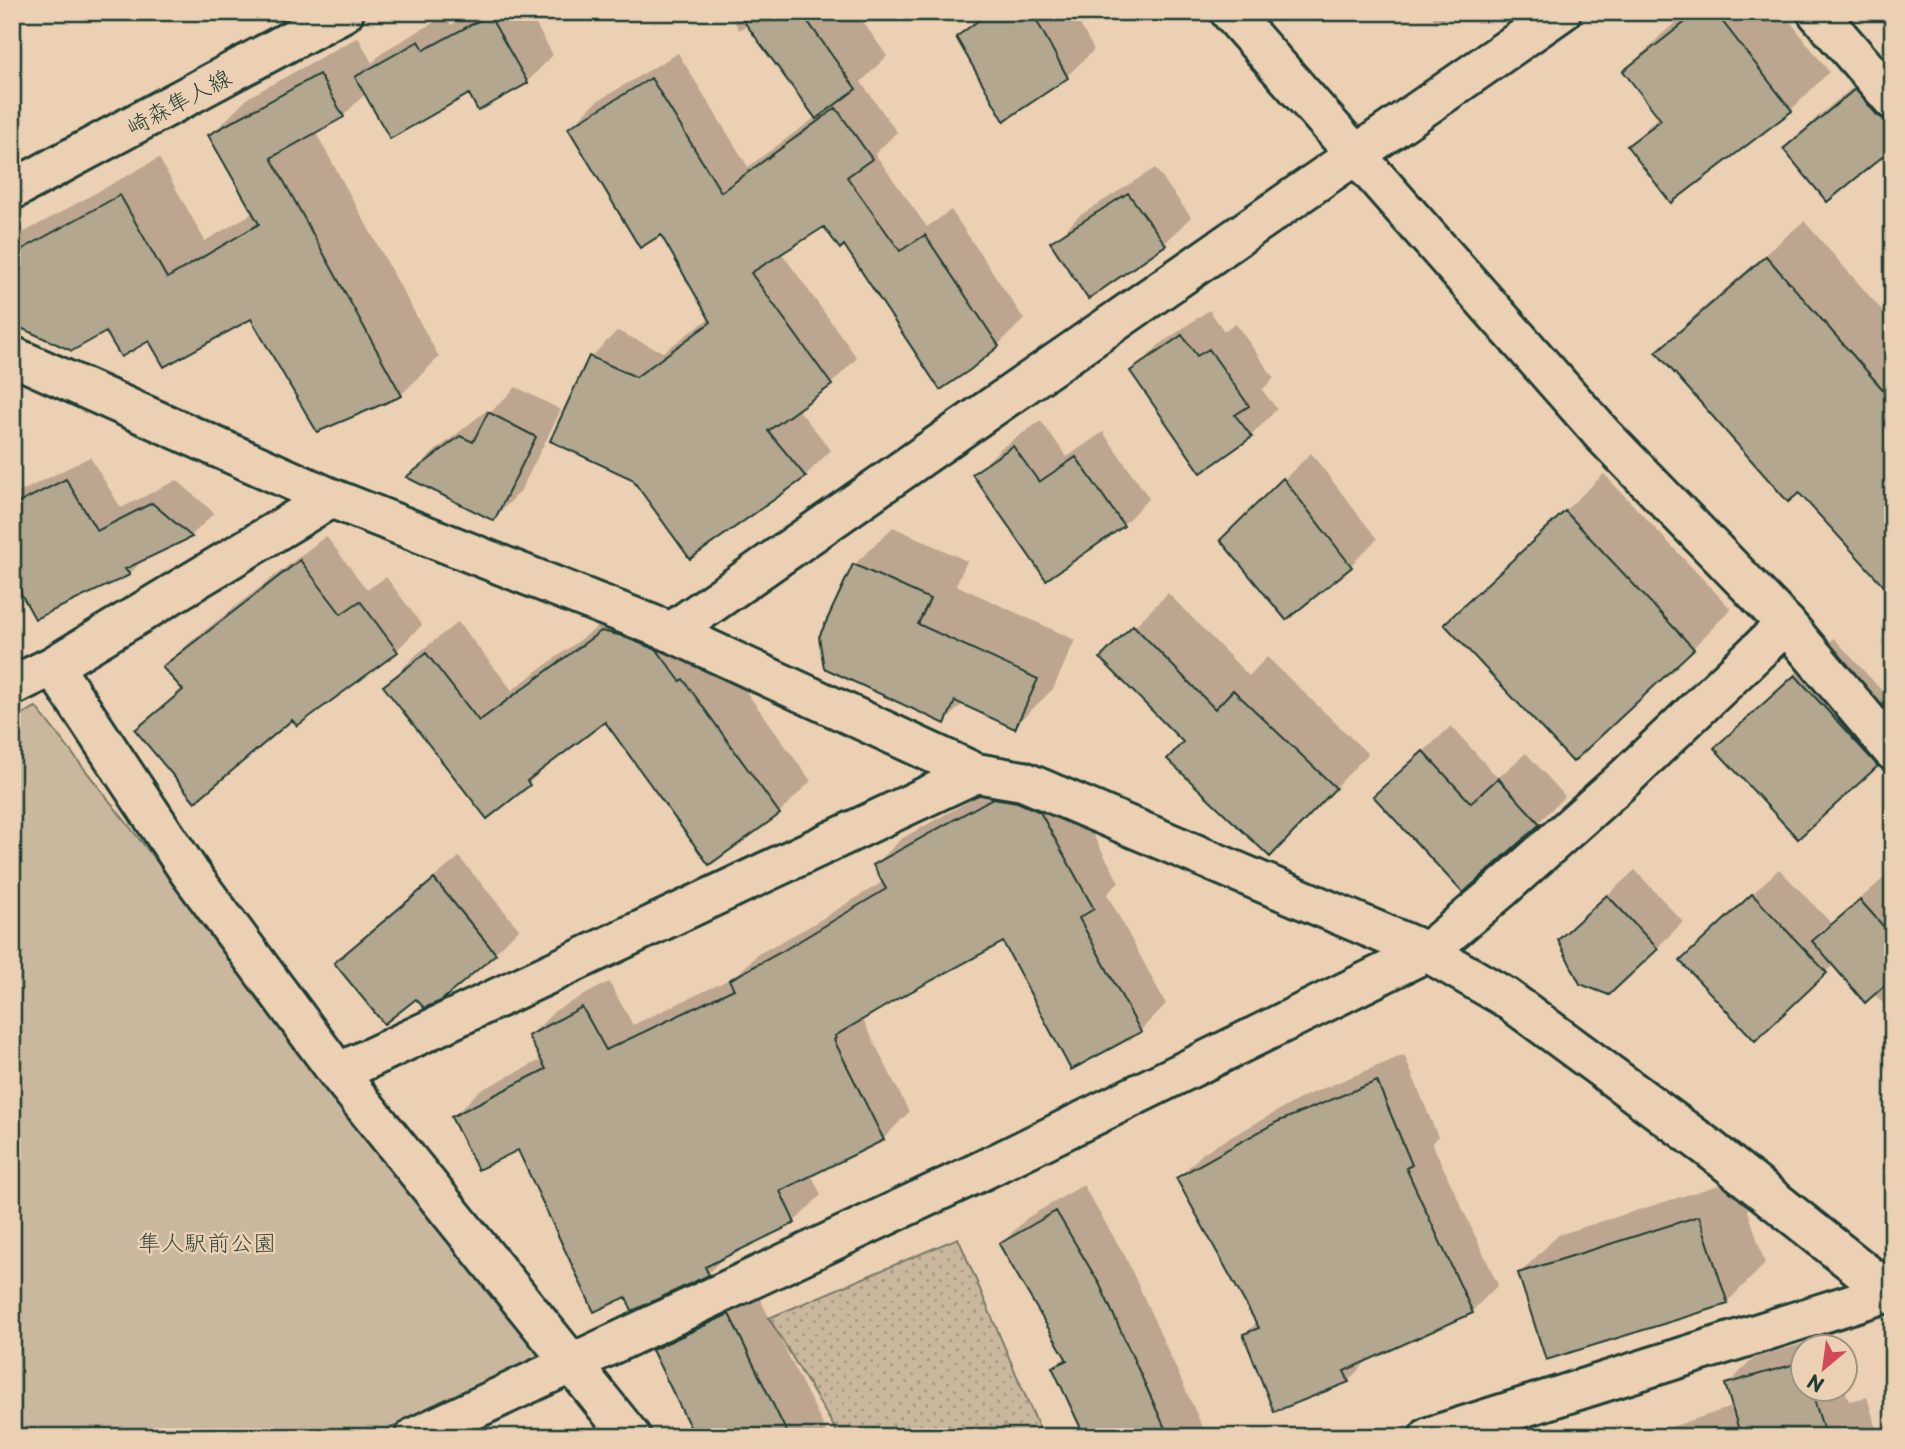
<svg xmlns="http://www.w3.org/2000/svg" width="1905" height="1449" font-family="'Playpen Sans','Klee One',sans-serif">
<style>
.grass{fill:url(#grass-dots);stroke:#747a69;stroke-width:2}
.park{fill:#cab89e;stroke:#747a69;stroke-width:2}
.shadow{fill:#0003}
.building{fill:#b3a790;stroke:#1f3d34;stroke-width:2}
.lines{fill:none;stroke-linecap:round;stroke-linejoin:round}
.minor-casing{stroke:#1f3d34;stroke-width:44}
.tertiary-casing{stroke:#1f3d34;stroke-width:44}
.secondary-casing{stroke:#1f3d34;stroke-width:44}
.minor{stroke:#ecd0b3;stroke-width:38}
.tertiary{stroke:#ecd0b3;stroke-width:38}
.secondary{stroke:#ecd0b3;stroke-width:38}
.labels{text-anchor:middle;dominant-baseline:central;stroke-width:5;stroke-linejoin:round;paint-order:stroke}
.street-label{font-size:23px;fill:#1f3d34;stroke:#ecd0b3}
.park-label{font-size:23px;fill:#30493f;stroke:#ecd0b3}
</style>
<defs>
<pattern id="grass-dots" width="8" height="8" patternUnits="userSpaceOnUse" patternTransform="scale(1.75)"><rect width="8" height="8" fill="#cab89e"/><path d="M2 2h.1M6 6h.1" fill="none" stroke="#a39782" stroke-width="1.8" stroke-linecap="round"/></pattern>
</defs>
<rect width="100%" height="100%" fill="#ecd0b3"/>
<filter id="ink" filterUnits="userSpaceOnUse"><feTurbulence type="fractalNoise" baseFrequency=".0143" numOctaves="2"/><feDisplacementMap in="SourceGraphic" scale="14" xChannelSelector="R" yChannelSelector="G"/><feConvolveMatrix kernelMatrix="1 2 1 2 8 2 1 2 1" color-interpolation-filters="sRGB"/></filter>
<g filter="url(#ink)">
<path class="grass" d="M 958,1238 L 1043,1437 L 840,1437 L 769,1318 Z"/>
<path class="park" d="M 36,707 L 542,1354 L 373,1437 L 12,1437 L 12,719 Z"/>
<path class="shadow" d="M 474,12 L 529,12 L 553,55 L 527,82 L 469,92 L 366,93 L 343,116 L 315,131 L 439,357 L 401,395 L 252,317 L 150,339 L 107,330 L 12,322 L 12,239 L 159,158 L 205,241 L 254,212 L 210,136 L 249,97 L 358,37 L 372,63 L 384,51 L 445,16 L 451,25 Z
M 729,12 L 856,12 L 887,56 L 861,82 L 897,132 L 875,154 L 927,227 L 951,210 L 1024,319 L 998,345 L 845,243 L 825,225 L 781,252 L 857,358 L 831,384 L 797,408 L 831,450 L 805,476 L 690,557 L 633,477 L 552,440 L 591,357 L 617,331 L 663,352 L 711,317 L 662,233 L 570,128 L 596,102 L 678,53 L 748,167 L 816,117 L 749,25 L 739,30 Z
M 983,12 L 1073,12 L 1094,50 L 1067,76 L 1005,118 L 958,37 Z
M 1430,12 L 1457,12 L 1436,24 Z
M 1690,12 L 1783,12 L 1829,72 L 1791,110 L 1629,146 L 1660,115 L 1625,71 L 1663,33 Z
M 1887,59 L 1890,63 L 1893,60 L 1893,145 L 1786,149 L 1817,117 Z
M 1155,168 L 1191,217 L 1164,244 L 1053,243 L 1079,216 Z
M 1804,221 L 1893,323 L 1893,593 L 1799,490 L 1658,352 L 1695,315 Z
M 1209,310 L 1224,331 L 1236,324 L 1274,378 L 1262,390 L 1277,409 L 1251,436 L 1132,372 L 1159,345 Z
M 516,387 L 561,410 L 520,492 L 493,519 L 409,476 L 435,451 L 487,410 L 491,412 Z
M 1041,421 L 1067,457 L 1103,432 L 1149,498 L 1123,525 L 975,474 L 1001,448 Z
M 1311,453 L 1377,539 L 1351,565 L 1286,618 L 1222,540 Z
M 90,457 L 121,508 L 177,480 L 214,513 L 191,536 L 145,558 L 129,574 L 36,617 L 12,573 L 12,496 Z
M 1604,474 L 1731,609 L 1693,648 L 1573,759 L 1446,624 L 1485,586 Z
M 893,527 L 967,561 L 956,585 L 1075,640 L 1053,689 L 1014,727 L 963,703 L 945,722 L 854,565 Z
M 326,536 L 367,590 L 386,577 L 422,625 L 397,650 L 297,723 L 293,717 L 137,730 L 183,687 L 164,667 L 190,642 Z
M 1168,593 L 1249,676 L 1267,657 L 1368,754 L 1303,821 L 1103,658 Z
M 634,600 L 715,649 L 811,781 L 779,813 L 709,863 L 606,720 L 555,758 L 529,783 L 385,686 L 417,654 L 458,622 L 512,690 Z
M 1834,638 L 1893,703 L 1893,749 L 1877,765 L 1717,748 L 1755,710 Z
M 1451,726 L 1498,778 L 1526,753 L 1565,796 L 1539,822 L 1463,890 L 1376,796 Z
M 1021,772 L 1066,786 L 1119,882 L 1107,894 L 1166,1004 L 1140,1031 L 1003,940 L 862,1018 L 909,1112 L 883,1139 L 811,1174 L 821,1195 L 794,1222 L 727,1254 L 708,1273 L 633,1308 L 627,1295 L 519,1148 L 453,1117 L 479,1091 L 543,1059 L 530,1036 L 556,1010 L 609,982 L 633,1025 L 736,976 L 758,954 L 810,926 L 884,881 L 875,865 L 901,839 Z
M 459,857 L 519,929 L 495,953 L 416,996 L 337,963 L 361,939 Z
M 1779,869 L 1832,924 L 1887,875 L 1893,881 L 1893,1013 L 1873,993 L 1834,964 L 1755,1039 L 1709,935 Z
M 1635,870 L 1683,922 L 1657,948 L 1587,914 Z
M 1404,1055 L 1438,1137 L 1432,1143 L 1498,1285 L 1472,1311 L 1371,1357 L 1348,1381 L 1245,1334 L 1258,1321 L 1178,1178 L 1204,1152 L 1305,1096 Z
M 1738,1179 L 1765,1264 L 1727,1302 L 1520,1273 L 1558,1235 Z
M 1083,1185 L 1126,1258 L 1207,1437 L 1087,1437 L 1055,1367 L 1067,1355 L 1001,1244 L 1027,1218 Z
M 755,1289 L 829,1437 L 697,1437 L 654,1350 L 680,1324 Z
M 1829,1336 L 1832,1348 L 1804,1348 L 1804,1390 L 1845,1390 L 1849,1401 L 1867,1397 L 1879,1437 L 1642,1437 L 1734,1406 L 1727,1385 L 1754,1358 Z"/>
<path class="building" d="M 737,12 L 801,12 L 856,89 L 816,119 Z
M 990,12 L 1032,12 L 1068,78 L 1004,121 L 956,37 Z
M 1698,12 L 1715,12 L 1792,111 L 1671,203 L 1627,146 L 1661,120 L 1623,71 Z
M 489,15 L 528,83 L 478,111 L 469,94 L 390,139 L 355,77 L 419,41 L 424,50 Z
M 319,74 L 344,117 L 271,158 L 402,396 L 317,432 L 251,319 L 164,367 L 149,341 L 121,357 L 106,332 L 72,351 L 12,324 L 12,255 L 120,195 L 167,278 L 259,224 L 208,135 Z
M 651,78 L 721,192 L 836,108 L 872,159 L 847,177 L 900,251 L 925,235 L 999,346 L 970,370 L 940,390 L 844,245 L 840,249 L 824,227 L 751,273 L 832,385 L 768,431 L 806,477 L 690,559 L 632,479 L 550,441 L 589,356 L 636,377 L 711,322 L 661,235 L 640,248 L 568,128 Z
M 1855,89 L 1877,115 L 1885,120 L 1893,121 L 1893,148 L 1827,202 L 1783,149 Z
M 1128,193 L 1166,245 L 1088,299 L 1050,242 Z
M 1766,256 L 1893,401 L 1893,596 L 1799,493 L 1788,502 L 1656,352 Z
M 1182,335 L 1197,356 L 1209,349 L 1249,406 L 1235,415 L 1252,437 L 1201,473 L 1130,371 Z
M 488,412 L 536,437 L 494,521 L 406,477 L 460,436 L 473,442 Z
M 1013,446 L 1039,482 L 1076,457 L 1124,526 L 1046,580 L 972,474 Z
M 1283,478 L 1352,567 L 1286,620 L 1220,540 Z
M 66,479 L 97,531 L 152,503 L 192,537 L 125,569 L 130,575 L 35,619 L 12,577 L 12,506 Z
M 1565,511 L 1694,649 L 1573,762 L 1444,624 Z
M 300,560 L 341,614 L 360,601 L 398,652 L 297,726 L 292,720 L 195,802 L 135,730 L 183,690 L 162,667 Z
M 853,564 L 930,599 L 918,624 L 1038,679 L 1015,729 L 955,701 L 945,724 L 824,668 L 819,637 Z
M 1133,625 L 1215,709 L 1233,690 L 1336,788 L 1270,857 L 1167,759 L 1183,742 L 1100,658 Z
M 601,631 L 619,635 L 657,650 L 680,681 L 683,679 L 780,814 L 709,865 L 605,722 L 527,781 L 530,785 L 487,819 L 383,686 L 426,653 L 479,721 Z
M 1795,675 L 1878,766 L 1798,839 L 1714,748 Z
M 1423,751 L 1471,803 L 1498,778 L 1540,824 L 1463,893 L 1373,796 Z
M 993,798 L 1017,802 L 1040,812 L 1094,909 L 1079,918 L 1141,1032 L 1071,1070 L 1003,942 L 899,998 L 835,1036 L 836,1038 L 834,1040 L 884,1140 L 780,1191 L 795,1223 L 705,1267 L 709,1275 L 632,1311 L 626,1297 L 594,1312 L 518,1150 L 478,1170 L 451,1117 L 546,1069 L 528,1036 L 582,1007 L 606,1050 L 734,989 L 729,980 L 781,952 L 886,889 L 873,865 Z
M 434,879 L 496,954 L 441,1001 L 424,1008 L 416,999 L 384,1024 L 334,963 Z
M 1752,894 L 1827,973 L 1755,1041 L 1680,961 Z
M 1607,895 L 1658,949 L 1609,995 L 1580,984 L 1558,940 Z
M 1860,900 L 1893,937 L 1893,978 L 1865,1003 L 1812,941 Z
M 1377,1081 L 1412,1165 L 1406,1168 L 1473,1313 L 1344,1371 L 1349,1382 L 1274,1412 L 1243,1334 L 1259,1328 L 1176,1178 L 1277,1122 Z
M 1056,1211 L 1100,1285 L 1169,1437 L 1085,1437 L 1052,1367 L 1067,1360 L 999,1244 Z
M 1699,1216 L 1728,1304 L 1546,1360 L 1518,1273 Z
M 729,1314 L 789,1437 L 695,1437 L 652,1350 Z
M 1802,1362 L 1803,1390 L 1811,1390 L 1826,1437 L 1741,1437 L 1725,1384 Z"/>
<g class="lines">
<g class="minor-casing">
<path id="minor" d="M 1817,12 L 1893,100
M 671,632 L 981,415 L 1561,12
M 53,666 L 190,873 L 338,1073 L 631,1437
M 12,686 L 53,666 L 331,498
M 338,1073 L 976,773
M 415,1437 L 979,1172 L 1427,952 L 1499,891 L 1625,778 L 1786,624
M 1429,1437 L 1889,1292"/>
</g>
<g class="tertiary-casing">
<path id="tertiary" d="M 1230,12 L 1603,435 L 1786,624 L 1893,751
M 12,356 L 331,498 L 671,632 L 976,773 L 1023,781 L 1427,952 L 1505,997 L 1709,1148 L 1893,1295"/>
</g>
<g class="secondary-casing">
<path id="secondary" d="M 12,190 L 344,12"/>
</g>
<use href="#minor" class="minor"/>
<use href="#tertiary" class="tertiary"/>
<use href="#secondary" class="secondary"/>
</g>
</g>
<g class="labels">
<g class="street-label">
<text transform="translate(178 101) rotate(-28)">崎森隼人線</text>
</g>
<g class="park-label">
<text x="207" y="1241">隼人駅前公園</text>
</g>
</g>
<rect width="1905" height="1449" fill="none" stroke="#ecd0b3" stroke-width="42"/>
<rect x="21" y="21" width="1863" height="1407" fill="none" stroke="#1f3d34" stroke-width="2.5" filter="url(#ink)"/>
<g transform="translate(1824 1368) rotate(209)"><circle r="33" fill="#ecd0b3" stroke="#9a9580" stroke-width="2"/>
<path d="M0-5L12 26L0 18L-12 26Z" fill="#d1495b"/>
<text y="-10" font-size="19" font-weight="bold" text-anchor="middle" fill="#1f3d34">N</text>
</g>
</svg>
